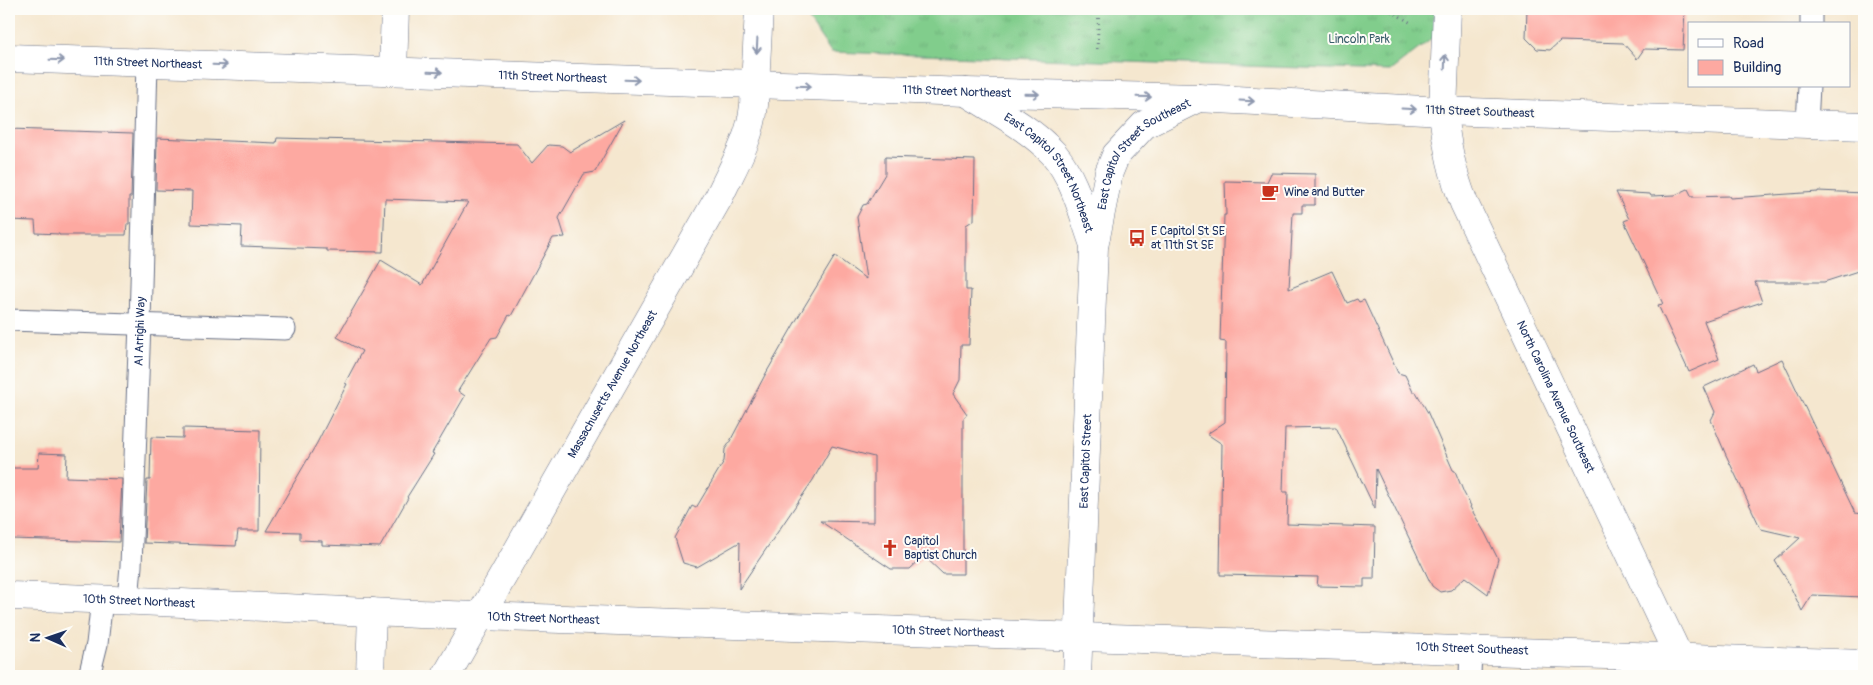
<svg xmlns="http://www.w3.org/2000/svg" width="1873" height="685" font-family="Pangolin,sans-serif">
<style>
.grass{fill:url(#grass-tufts);stroke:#4e7e75}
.building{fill:#fda9a1}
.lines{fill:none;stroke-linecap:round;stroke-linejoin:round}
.service-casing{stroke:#676f86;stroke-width:23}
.pedestrian-casing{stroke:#676f86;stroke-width:29}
.minor-casing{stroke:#676f86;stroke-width:29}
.tertiary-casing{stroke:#676f86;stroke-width:29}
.secondary-casing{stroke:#676f86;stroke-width:29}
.primary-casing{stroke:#676f86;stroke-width:29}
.path{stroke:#676f86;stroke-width:3;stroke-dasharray:1 4;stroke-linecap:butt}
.service{stroke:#fff;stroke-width:21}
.pedestrian{stroke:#fff;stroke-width:28}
.minor{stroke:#fff;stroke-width:28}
.tertiary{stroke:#fff;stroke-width:28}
.secondary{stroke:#fff;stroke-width:28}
.primary{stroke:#fff;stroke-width:28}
.oneway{stroke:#8d97ae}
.labels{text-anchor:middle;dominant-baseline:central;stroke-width:4;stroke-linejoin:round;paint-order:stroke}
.park-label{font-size:12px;fill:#3a5e6c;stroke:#fdfcf7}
.street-label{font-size:12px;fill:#1b2f5e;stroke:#fdfcf7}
.poi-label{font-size:12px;fill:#1b2f5e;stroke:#fdfcf7;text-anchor:start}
</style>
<defs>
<pattern id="grass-tufts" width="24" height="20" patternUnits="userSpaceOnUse" patternTransform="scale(1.25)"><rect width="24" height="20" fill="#81cd8c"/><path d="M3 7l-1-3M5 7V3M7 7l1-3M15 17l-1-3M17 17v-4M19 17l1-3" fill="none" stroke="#6fb07b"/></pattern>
</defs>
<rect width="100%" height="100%" fill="#fdfcf7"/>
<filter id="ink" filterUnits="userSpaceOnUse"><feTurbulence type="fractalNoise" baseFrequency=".02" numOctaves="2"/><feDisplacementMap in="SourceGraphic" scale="10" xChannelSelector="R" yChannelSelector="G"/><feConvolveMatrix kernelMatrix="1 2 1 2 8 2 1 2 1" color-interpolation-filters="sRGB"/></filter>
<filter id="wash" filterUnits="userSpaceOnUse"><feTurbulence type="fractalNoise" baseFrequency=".0096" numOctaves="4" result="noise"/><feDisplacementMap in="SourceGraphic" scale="20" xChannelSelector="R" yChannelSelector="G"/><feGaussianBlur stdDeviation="1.12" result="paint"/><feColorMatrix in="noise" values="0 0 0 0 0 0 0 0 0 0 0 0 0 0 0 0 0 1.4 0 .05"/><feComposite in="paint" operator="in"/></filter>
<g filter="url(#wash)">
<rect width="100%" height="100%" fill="#f5e7cf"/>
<path class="grass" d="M 801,9 L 1438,9 L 1438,34 L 1390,71 L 831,52 Z"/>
<g id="blocks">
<path class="building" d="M 1527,9 L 1685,9 L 1683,50 L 1644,49 L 1637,59 L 1623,43 L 1560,41 L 1550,50 L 1537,49 L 1526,38 Z
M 624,120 L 595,172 L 584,174 L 559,218 L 565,237 L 553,238 L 511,316 L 509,315 L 497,337 L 491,338 L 458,391 L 465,396 L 432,453 L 434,454 L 407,497 L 408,498 L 380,547 L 322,545 L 322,541 L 300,540 L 300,532 L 266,531 L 317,443 L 347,384 L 345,383 L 362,351 L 337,337 L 381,260 L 422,285 L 468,202 L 385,199 L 383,252 L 327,251 L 327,249 L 241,246 L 242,226 L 191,224 L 192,191 L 156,190 L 157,138 L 276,143 L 277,138 L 517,144 L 532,163 L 548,145 L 562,146 L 570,152 Z
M 9,129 L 133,133 L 131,197 L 129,197 L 129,224 L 127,224 L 126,235 L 59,235 L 59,234 L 36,233 L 35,221 L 9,220 Z
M 885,157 L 975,160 L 974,220 L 966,225 L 966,290 L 971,290 L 969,345 L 961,345 L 960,380 L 953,394 L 967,414 L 963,419 L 963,574 L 943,574 L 924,556 L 910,569 L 891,569 L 820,521 L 874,522 L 874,457 L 832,446 L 813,480 L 739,589 L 740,542 L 697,567 L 683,563 L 675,538 L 692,506 L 696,508 L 724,461 L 725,449 L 728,445 L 765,375 L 801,312 L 835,256 L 866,279 L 857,217 L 863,205 L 867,204 L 885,174 Z
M 1271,173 L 1315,174 L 1315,205 L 1302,205 L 1302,213 L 1293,213 L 1289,289 L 1332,271 L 1347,303 L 1357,299 L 1359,302 L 1364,300 L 1398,373 L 1405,375 L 1413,392 L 1416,392 L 1427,411 L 1453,470 L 1455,471 L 1464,493 L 1471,506 L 1470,507 L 1485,533 L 1498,559 L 1488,594 L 1465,577 L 1451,590 L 1440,592 L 1432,586 L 1376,469 L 1375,509 L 1336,427 L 1285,428 L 1283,492 L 1288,492 L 1287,524 L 1375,527 L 1374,579 L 1364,579 L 1364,587 L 1317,586 L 1318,577 L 1220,575 L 1222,444 L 1207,434 L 1225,422 L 1226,342 L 1220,341 L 1224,215 L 1226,215 L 1225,181 L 1267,182 Z
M 1688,189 L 1692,197 L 1729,196 L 1730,198 L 1818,192 L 1818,191 L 1864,193 L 1864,269 L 1824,282 L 1755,282 L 1762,302 L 1704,321 L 1719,359 L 1689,372 L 1658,305 L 1663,304 L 1624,221 L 1629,219 L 1616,192 L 1650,194 L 1651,196 L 1675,195 Z
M 1782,359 L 1855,513 L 1864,514 L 1864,597 L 1812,595 L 1802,611 L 1787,580 L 1775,561 L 1800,538 L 1761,529 L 1726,455 L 1711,420 L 1715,412 L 1704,387 L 1753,364 L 1756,371 Z
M 183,428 L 260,430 L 259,531 L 238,531 L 236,546 L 144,543 L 147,480 L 150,480 L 151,437 L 183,438 Z
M 39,453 L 67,454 L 66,477 L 122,479 L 119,542 L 11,539 L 12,531 L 9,531 L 9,468 L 38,468 Z"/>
</g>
</g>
<g filter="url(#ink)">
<use href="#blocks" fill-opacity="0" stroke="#676f86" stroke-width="1"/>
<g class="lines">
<g class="service-casing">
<g id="service">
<path d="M 1811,24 L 1811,9"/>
<path d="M 1807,124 L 1809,86"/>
<path d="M 9,320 L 285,329"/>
<path id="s1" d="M 128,600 L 131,566 L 140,323 L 147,63"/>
<path d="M 89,676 L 97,644 L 102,599"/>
<path d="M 1470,676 L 1471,648"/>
</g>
</g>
<g class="pedestrian-casing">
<path id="pedestrian" d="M 370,676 L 372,612"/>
</g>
<g class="minor-casing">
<g id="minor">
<path id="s2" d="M 9,58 L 756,84"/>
<path d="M 393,71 L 395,9"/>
<path id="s3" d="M 9,596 C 146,600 282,609 419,614 C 901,631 1383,643 1864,664"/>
</g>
</g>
<g class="tertiary-casing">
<g id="tertiary">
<path id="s4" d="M 1443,111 C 1446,143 1452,173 1464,203 L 1688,676"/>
</g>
</g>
<g class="secondary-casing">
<g id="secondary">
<path id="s5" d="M 966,92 C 996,111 1030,128 1054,154 C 1075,179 1083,215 1094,245"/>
<path d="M 1443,111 L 1864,126"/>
<path id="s6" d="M 1077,676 L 1094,247 L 1109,172 L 1116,155 L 1144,125 L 1198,98"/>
</g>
</g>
<g class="primary-casing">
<g id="primary">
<path id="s7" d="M 756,84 L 966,92 L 1198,98 L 1443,111 L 1447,9"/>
<path id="s8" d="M 446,676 L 719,197 C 733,167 751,138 754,105 L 759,9"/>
</g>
</g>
<path class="path" d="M 1387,9 L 1413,24
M 1097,49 L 1099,9"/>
<use href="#service" class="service"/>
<use href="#pedestrian" class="pedestrian"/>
<use href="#minor" class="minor"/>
<use href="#tertiary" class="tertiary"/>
<use href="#secondary" class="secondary"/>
<use href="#primary" class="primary"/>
</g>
<defs><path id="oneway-shaft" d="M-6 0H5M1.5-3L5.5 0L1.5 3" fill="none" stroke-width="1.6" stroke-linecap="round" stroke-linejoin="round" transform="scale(1.25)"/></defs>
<g class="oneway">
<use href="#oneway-shaft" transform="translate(757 46) rotate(93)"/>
<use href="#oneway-shaft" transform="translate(57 60) rotate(2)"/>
<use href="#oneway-shaft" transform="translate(1445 62) rotate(-88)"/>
<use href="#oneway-shaft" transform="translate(220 65) rotate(2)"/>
<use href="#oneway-shaft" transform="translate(435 72) rotate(2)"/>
<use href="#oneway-shaft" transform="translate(632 80) rotate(2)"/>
<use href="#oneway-shaft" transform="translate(804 86) rotate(2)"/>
<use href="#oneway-shaft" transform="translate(1032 94) rotate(1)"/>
<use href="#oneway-shaft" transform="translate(1144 97) rotate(1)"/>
<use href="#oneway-shaft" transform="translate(1247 101) rotate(3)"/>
<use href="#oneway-shaft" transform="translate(1409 109) rotate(3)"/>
</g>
</g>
<defs>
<g id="cafe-bare" transform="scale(1.35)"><path d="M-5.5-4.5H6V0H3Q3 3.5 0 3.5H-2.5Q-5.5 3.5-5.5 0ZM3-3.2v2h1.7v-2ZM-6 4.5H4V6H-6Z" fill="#c8321e" stroke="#fdfcf7" stroke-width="2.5" paint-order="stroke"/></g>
<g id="bus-bare" transform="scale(1.35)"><path d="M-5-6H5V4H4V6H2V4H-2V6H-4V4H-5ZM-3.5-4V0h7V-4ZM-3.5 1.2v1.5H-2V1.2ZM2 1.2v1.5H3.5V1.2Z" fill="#c8321e" stroke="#fdfcf7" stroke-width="2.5" paint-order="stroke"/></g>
<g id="church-bare" transform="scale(1.35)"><path d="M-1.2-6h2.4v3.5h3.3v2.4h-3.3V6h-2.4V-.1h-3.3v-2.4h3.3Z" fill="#c8321e" stroke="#fdfcf7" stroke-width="2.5" paint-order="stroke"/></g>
</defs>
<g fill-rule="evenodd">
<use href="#cafe-bare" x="1270" y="192"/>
<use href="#bus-bare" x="1137" y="238"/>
<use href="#church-bare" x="890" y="548"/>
</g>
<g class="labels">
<g class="park-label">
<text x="1359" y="39">Lincoln Park</text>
</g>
<g class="street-label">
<text stroke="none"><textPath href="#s2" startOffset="139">11th Street Northeast</textPath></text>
<text stroke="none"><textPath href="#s2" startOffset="544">11th Street Northeast</textPath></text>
<text stroke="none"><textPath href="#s7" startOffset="201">11th Street Northeast</textPath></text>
<text transform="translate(1480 112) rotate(2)">11th Street Southeast</text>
<text stroke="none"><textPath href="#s6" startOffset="542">East Capitol Street Southeast</textPath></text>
<text stroke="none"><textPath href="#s5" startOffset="120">East Capitol Street Northeast</textPath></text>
<text stroke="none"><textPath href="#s1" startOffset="269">Al Arrighi Way</textPath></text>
<text stroke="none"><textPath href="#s8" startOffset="336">Massachusetts Avenue Northeast</textPath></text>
<text stroke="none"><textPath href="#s4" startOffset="309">North Carolina Avenue Southeast</textPath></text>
<text stroke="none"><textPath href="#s6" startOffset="215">East Capitol Street</textPath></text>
<text stroke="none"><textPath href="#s3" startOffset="130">10th Street Northeast</textPath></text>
<text stroke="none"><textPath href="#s3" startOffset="535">10th Street Northeast</textPath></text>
<text stroke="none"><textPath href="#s3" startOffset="940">10th Street Northeast</textPath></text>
<text stroke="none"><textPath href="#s3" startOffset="1464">10th Street Southeast</textPath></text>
</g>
<g class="poi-label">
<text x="1284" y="192">Wine and Butter</text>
<text x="1151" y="231">E Capitol St SE<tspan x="1151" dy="14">at 11th St SE</tspan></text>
<text x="904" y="541">Capitol<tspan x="904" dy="14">Baptist Church</tspan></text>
</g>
</g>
<rect width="1873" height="685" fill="none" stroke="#fdfcf7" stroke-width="30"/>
<rect x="1688" y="22" width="162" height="65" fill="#fdfcf7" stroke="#a3aaba"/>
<rect x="1698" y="39" width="25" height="8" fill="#ffffff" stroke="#a3aaba"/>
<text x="1733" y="48" font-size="15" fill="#1b2f5e">Road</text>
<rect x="1698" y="60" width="25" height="15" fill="#fda9a1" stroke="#a3aaba"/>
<text x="1733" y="72" font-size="15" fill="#1b2f5e">Building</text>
<g transform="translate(48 638) rotate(272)" stroke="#fdfcf7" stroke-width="4" paint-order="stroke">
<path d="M0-4L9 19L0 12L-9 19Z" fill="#1b2f5e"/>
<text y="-8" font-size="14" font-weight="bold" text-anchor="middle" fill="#1b2f5e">N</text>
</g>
</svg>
